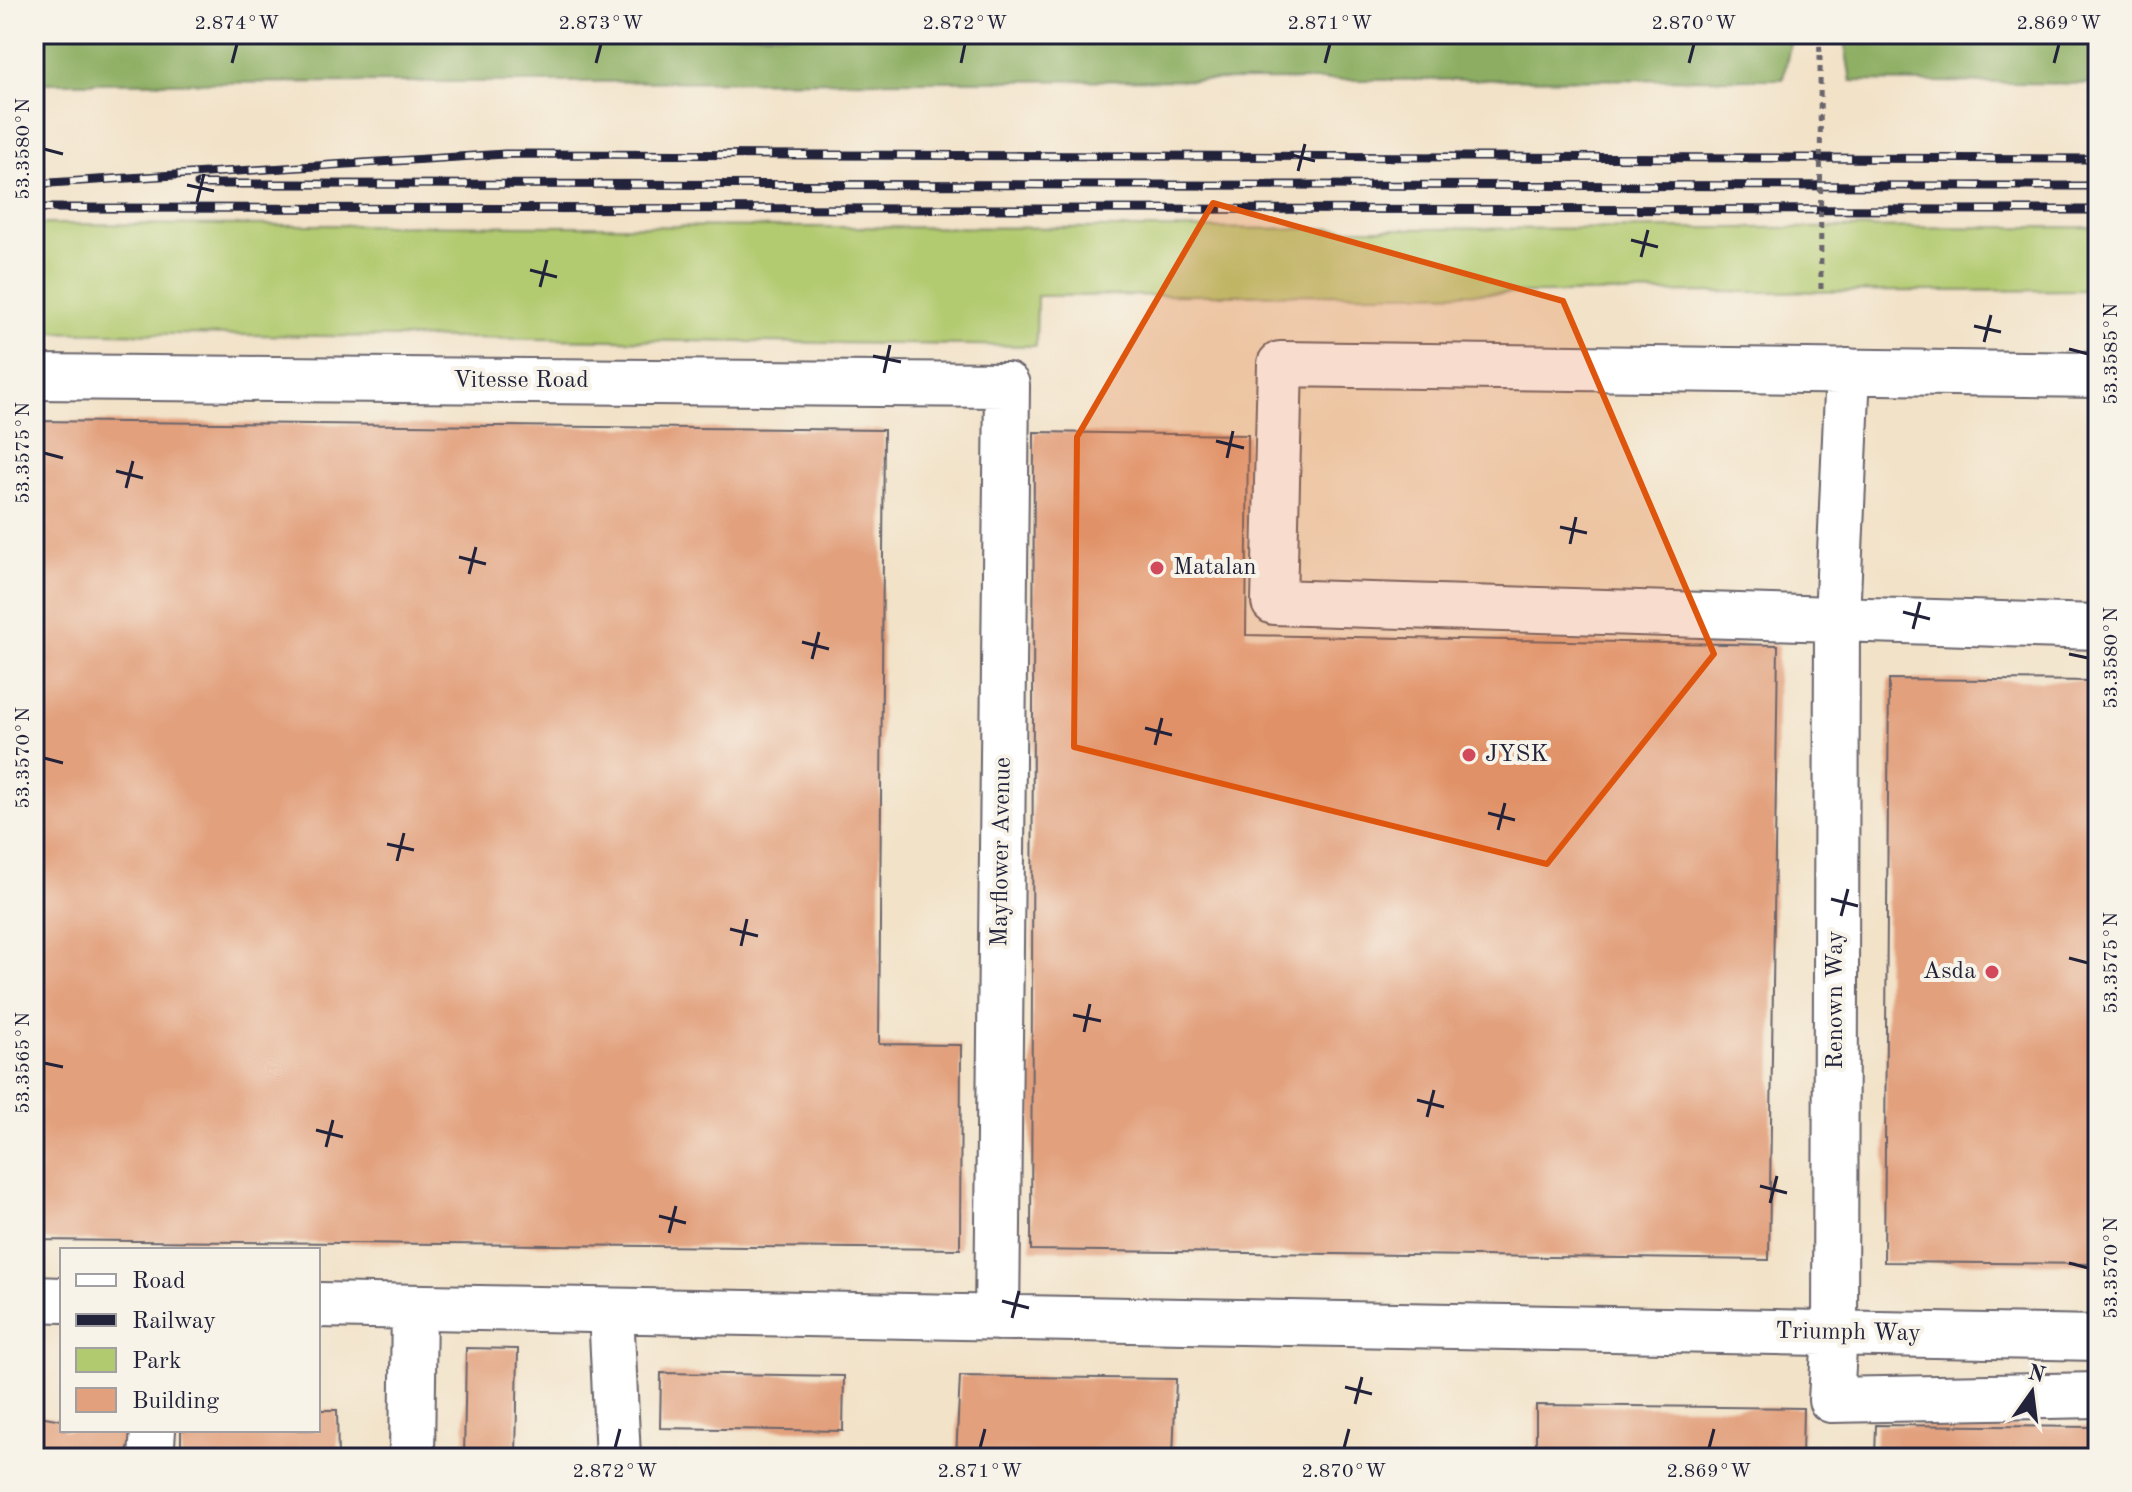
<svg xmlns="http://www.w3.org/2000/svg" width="2132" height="1492" font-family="'Old Standard TT',serif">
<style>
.green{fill:#b2ca6f;stroke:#6a7655;stroke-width:2}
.forest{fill:#8dae62;stroke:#58684e;stroke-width:2}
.building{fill:#e2a07d}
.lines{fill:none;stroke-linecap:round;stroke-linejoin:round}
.minor-casing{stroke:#6b656c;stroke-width:48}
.path{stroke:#6b656c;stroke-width:5;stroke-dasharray:6 6;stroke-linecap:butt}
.minor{stroke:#fff;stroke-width:44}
.rail-casing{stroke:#22223b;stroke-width:9}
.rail{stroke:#f7f3e8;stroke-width:6;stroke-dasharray:18;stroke-linecap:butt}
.path-bridge{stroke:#6b656c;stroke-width:5;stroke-dasharray:6 6;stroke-linecap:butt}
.marked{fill:#de560e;fill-opacity:0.2;stroke:#de560e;stroke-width:6;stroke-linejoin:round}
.ticks{fill:none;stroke:#22223b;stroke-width:3}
.poi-dot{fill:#d1495b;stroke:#f7f3e8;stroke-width:3}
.labels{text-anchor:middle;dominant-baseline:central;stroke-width:8;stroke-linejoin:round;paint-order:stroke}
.street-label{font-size:24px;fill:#22223b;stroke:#f7f3e8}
.poi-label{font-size:24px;fill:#22223b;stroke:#f7f3e8;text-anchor:start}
.neatline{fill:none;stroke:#22223b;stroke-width:3}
.ticks-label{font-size:20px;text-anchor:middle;fill:#22223b}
</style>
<rect width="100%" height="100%" fill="#f7f3e8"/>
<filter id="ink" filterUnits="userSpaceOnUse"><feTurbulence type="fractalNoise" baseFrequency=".0125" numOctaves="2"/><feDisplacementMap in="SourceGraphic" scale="16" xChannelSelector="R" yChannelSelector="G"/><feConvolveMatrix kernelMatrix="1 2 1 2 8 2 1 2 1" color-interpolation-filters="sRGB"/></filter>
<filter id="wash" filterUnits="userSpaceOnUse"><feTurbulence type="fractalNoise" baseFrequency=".006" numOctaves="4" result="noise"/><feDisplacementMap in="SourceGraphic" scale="32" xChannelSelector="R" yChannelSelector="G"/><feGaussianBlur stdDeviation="1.8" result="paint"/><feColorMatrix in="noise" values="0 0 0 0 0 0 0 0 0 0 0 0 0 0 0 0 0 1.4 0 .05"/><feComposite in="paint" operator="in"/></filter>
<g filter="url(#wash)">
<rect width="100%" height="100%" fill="#f2e2c8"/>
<path class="green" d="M 34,224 L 1376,229 L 2098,227 L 2098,290 L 1037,296 L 1036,346 L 34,332 Z"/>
<path class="forest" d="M 34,34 L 1782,34 L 1790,45 L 1783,79 L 34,83 Z
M 1843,34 L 2098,34 L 2098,84 L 1851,81 Z"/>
<g id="blocks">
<path class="building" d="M 34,421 L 884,430 L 879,1044 L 961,1045 L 960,1249 L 34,1240 Z
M 1034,432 L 1248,435 L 1246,635 L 1778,645 L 1769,1260 L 1031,1250 Z
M 1889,679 L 2098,681 L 2098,1264 L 1884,1262 Z
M 466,1348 L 518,1349 L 516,1458 L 464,1458 Z
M 661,1373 L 844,1376 L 843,1431 L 660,1428 Z
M 960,1376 L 1176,1379 L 1173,1458 L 956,1458 Z
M 1536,1405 L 1803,1408 L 1802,1458 L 1536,1458 Z
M 318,1410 L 337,1410 L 338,1458 L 181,1458 L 181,1430 L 318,1430 Z
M 34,1415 L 62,1420 L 62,1430 L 111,1430 L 131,1434 L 126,1458 L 34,1458 Z
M 1876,1425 L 2091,1427 L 2091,1458 L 1875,1458 Z"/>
</g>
</g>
<g filter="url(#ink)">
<use href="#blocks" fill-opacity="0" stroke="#6b656c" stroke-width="2"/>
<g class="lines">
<g class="minor-casing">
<path id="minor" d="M 1848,371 L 1837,619 L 1835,1332 L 1831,1400 L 2098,1395
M 2098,375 L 1280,364 L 1274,602 L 2098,627
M 34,377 L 1007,385 L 997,1318
M 34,1299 L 62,1300
M 318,1305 L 2098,1338
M 611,1311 L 618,1458
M 412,1455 L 414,1307
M 151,1458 L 153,1430"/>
</g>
<path class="path" d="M 1819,34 L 1820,55"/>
<use href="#minor" class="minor"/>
<g class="rail-casing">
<path id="rail" d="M 34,184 L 505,154 L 2098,159
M 198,184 L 2098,186
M 34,208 L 2098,210"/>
</g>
<use href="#rail" class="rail"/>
<path class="path-bridge" d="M 1820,55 L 1821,292"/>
</g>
</g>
<path class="marked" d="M 1213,203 L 1563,301 L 1714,654 L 1547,864 L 1074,747 L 1077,437 Z"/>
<path class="ticks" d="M 232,63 L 237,44M 596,63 L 601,44M 961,63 L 965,44M 1325,63 L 1330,44M 1689,63 L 1694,44M 2054,63 L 2059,44M 44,149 L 63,154M 1288,154 L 1315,161M 1298,171 L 1305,144M 187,185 L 214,191M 197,202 L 204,174M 1631,240 L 1658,247M 1641,257 L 1648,230M 530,270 L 557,277M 540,287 L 547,260M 1974,326 L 2001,332M 1984,342 L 1991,315M 2069,349 L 2088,354M 873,356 L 901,362M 884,373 L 890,345M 1216,441 L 1244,448M 44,453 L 63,458M 1227,458 L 1233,431M 116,471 L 143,478M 126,488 L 133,461M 1560,527 L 1587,533M 1570,544 L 1576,517M 459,557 L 486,564M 469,574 L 476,547M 1903,612 L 1930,619M 1913,629 L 1920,602M 802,642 L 829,649M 2069,654 L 2088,658M 812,659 L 819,632M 1145,728 L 1172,735M 1155,745 L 1162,718M 44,758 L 63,763M 1488,813 L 1515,820M 1498,830 L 1505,803M 387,844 L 414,850M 397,861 L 404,833M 1831,899 L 1858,906M 1841,916 L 1848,889M 730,929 L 758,936M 741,946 L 747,919M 2069,958 L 2088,963M 1073,1015 L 1101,1021M 1084,1032 L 1090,1004M 44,1063 L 63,1067M 1417,1100 L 1444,1107M 1427,1117 L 1434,1090M 316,1130 L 343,1137M 326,1147 L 333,1120M 1760,1186 L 1787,1193M 1770,1203 L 1777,1176M 659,1216 L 686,1223M 669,1233 L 676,1206M 2069,1263 L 2088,1268M 1002,1301 L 1029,1308M 1012,1318 L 1019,1291M 1345,1387 L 1372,1394M 1355,1404 L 1362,1377M 615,1448 L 620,1429M 980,1448 L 985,1429M 1344,1448 L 1349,1429M 1709,1448 L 1714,1429"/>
<g class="poi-dot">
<circle cx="1157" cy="568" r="8"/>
<circle cx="1469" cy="755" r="8"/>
<circle cx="1992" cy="972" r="8"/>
</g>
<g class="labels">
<g class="street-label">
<text x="521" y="381">Vitesse Road</text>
<text transform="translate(1002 852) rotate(-89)">Mayflower Avenue</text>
<text transform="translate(1836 1000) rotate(-90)">Renown Way</text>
<text transform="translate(1848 1333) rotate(1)">Triumph Way</text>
</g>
<g class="poi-label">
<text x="1173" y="568">Matalan</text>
<text x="1485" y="755">JYSK</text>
<text x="1976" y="972" text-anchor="end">Asda</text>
</g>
</g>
<rect width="2132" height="1492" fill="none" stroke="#f7f3e8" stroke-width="88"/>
<rect x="60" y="1248" width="260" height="184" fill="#f7f3e8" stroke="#a29fa3" stroke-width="2"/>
<rect x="76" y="1274" width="40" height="12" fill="#ffffff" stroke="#a29fa3" stroke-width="2"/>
<text x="132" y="1288" font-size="24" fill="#22223b">Road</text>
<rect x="76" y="1314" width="40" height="12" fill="#22223b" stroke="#a29fa3" stroke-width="2"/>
<text x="132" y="1328" font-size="24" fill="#22223b">Railway</text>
<rect x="76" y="1348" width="40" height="24" fill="#b2ca6f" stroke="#a29fa3" stroke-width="2"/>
<text x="132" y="1368" font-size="24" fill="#22223b">Park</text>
<rect x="76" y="1388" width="40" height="24" fill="#e2a07d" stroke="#a29fa3" stroke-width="2"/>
<text x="132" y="1408" font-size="24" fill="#22223b">Building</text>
<g transform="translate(2032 1392) rotate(14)" stroke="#f7f3e8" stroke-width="6" paint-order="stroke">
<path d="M0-6L14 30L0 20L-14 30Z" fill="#22223b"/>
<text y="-12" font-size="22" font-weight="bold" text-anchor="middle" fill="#22223b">N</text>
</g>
<rect x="44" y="44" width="2044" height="1404" class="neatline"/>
<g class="ticks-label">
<text x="237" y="29">2.874°W</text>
<text x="601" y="29">2.873°W</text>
<text x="965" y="29">2.872°W</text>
<text x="1330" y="29">2.871°W</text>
<text x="1694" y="29">2.870°W</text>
<text x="2059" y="29">2.869°W</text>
<text transform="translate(22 149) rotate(-90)" y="7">53.3580°N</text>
<text transform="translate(2110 354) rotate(-90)" y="7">53.3585°N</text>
<text transform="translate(22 453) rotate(-90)" y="7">53.3575°N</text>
<text transform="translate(2110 658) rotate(-90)" y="7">53.3580°N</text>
<text transform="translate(22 758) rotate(-90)" y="7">53.3570°N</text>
<text transform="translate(2110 963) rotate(-90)" y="7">53.3575°N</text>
<text transform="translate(22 1063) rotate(-90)" y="7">53.3565°N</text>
<text transform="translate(2110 1268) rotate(-90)" y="7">53.3570°N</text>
<text x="615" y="1477">2.872°W</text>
<text x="980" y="1477">2.871°W</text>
<text x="1344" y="1477">2.870°W</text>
<text x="1709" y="1477">2.869°W</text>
</g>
</svg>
